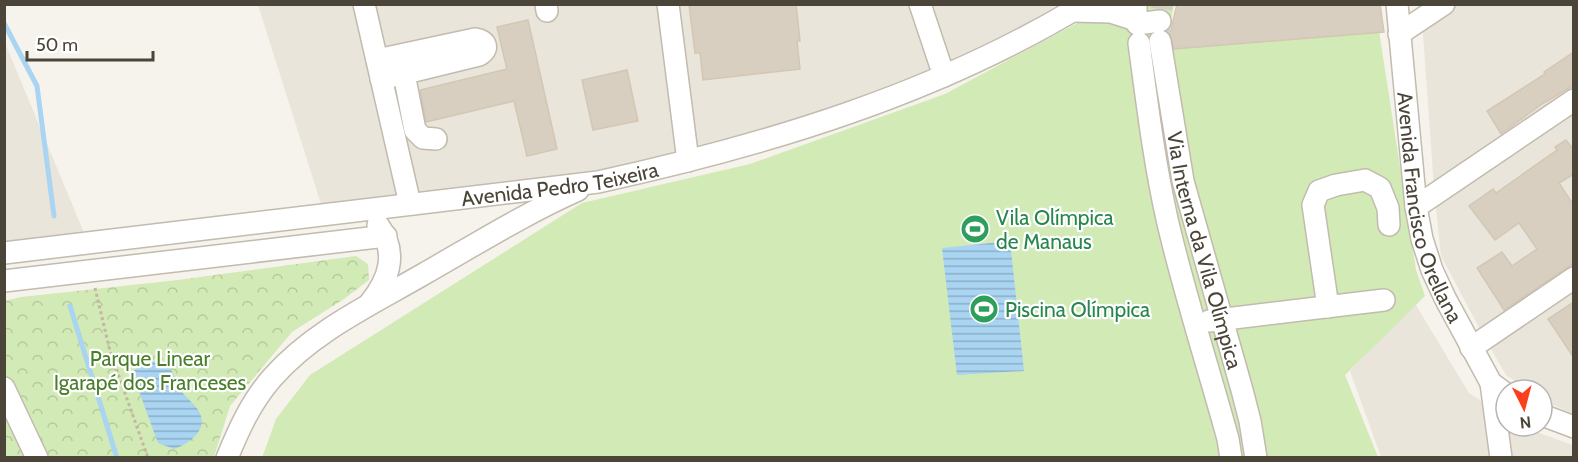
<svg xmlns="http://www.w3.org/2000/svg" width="1578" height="462" font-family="Cabin,sans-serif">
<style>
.residential{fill:#eae5da}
.grass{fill:#d2eab5}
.park{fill:url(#park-crowns)}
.water{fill:url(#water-rules)}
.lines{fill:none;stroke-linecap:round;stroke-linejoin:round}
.stream{stroke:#a9d4f2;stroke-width:5}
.building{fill:#d8cfc1;stroke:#d3c7b4;stroke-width:1.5}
.minor-tunnel{stroke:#d4d0c8;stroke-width:21;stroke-dasharray:21 10;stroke-linecap:butt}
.minor-casing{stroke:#c2bbae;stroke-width:24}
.path{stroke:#c4b79f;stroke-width:3;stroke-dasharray:3 3;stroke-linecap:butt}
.minor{stroke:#fff;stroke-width:21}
.labels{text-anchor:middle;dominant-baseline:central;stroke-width:4.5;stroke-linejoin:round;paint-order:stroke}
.street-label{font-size:21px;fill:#4b4439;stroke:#fff}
.leisure-label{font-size:21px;fill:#27864d;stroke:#fff;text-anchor:start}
.park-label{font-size:21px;fill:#4a7f2a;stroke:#fff}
</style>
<defs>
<pattern id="park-crowns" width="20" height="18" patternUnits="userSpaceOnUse" patternTransform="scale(1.5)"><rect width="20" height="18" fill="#d2eab5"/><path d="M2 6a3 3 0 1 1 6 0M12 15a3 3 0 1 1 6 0" fill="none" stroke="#b6ca9c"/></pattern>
<pattern id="water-rules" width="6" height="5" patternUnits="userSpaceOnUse" patternTransform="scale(1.5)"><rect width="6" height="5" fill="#a9d4f2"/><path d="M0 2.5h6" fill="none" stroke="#8caec5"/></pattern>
</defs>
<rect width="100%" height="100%" fill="#f6f3ec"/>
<path class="residential" d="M 258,5 L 1057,5 L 958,64 L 720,146 L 576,180 L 321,204 Z
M 1421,5 L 1573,5 L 1573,414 L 1542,400 L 1542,390 L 1528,390 L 1506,375 L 1483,335 L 1441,256 L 1434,189 Z
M 5,43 L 85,235 L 5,243 Z
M 1414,302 L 1469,393 L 1506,417 L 1506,426 L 1520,426 L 1573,445 L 1573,457 L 1381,457 L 1350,371 Z"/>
<path class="grass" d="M 1111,5 L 1174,5 L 1168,33 L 1377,18 L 1416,270 L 1425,296 L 1345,375 L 1378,457 L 262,458 L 276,419 L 310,375 L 582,203 L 750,164 L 945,94 Z"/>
<path class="park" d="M 356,256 L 368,264 L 369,280 L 344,299 L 292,332 L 230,406 L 214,457 L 5,457 L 4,301 L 21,297 L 178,280 Z"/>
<path class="water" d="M 1010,241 L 1024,371 L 957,375 L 942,248 Z
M 145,361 C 152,362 162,361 167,366 C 176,373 174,382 180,390 C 186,398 199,407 201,416 C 206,432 187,445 174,449 L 158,443 L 132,372 Z"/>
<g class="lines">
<path class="stream" d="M 4,23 L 37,86 L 54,216
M 70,306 L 117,458"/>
</g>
<path class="building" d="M 689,4 L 796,4 L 800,41 L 797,41 L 800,69 L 703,80 L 700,53 L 695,53 Z
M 1177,4 L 1380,4 L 1384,32 L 1174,49 L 1170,34 Z
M 528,20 L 557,149 L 527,156 L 514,101 L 426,122 L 420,90 L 507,69 L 497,27 Z
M 1574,52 L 1574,85 L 1542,104 L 1501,134 L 1487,111 L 1545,74 L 1544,72 Z
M 627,70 L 638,121 L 593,130 L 582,80 Z
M 1566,140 L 1574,150 L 1574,174 L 1559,183 L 1574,206 L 1574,263 L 1504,310 L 1477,268 L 1502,252 L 1512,266 L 1537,249 L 1519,223 L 1495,240 L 1469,206 L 1493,189 L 1496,193 L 1557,150 L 1555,147 Z
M 1574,302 L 1574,358 L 1548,319 Z"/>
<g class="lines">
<path class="minor-tunnel" d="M 1160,40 L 1160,21 L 1162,4"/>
<g class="minor-casing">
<g id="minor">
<path d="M 364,4 L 410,204"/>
<path d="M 546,4 L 547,11"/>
<path d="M 668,4 L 688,161"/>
<path d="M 920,4 L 944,76"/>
<path id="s1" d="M 1397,4 L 1416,207 L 1422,239 L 1432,270 L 1445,298 L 1491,383 L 1506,394"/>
<path d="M 1073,11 L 1111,12 L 1136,20 L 1136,4"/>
<path d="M 1137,24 L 1160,21"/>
<path d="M 1399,34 L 1444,4"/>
<path id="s2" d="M 1160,41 L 1183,181 L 1242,390 L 1250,421 L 1256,458"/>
<path d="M 1139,43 C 1147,102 1154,161 1167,219 C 1184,293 1208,366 1228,439 L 1231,458"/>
<path d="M 377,60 L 475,39 C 486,40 490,49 479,55 L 381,79"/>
<path d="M 404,74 L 415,130 L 423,138 L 436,139"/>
<path d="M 1416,207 L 1574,100"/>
<path id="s3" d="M 4,253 L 598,182 C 767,145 936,94 1084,4"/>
<path d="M 4,281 L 386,236"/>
<path d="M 370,303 C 390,278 398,252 378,225"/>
<path d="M 1328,307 L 1313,205 L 1319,191 L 1336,185 L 1365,180 L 1380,188 L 1388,208 L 1389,225"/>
<path d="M 1209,321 L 1384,300"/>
<path d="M 1471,348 L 1574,278"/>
<path d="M 1491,383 L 1501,458"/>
<path d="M 4,388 L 37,458"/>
<path d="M 1542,415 L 1574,427"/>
<path d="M 227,458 C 239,429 251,402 272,378 C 312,332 370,305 422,275 C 473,246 524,214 578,190"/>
</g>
</g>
<path class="path" d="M 95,288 L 110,351 L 148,458"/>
<use href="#minor" class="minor"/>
</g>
<defs>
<g id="stadium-disc" transform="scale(1.5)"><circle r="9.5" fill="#2e9e5b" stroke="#fff"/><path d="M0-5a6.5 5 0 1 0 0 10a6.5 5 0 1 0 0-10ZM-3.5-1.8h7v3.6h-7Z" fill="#fff"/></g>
</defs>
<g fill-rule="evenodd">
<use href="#stadium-disc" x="975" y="229"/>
<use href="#stadium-disc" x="984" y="309"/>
</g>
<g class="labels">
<g class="street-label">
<text stroke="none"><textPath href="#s3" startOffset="560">Avenida Pedro Teixeira</textPath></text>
<text stroke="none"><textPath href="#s1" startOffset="207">Avenida Francisco Orellana</textPath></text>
<text stroke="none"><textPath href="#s2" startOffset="214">Via Interna da Vila Olímpica</textPath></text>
</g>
<g class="leisure-label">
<text x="996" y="217">Vila Olímpica<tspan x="996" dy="24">de Manaus</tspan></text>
<text x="1005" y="309">Piscina Olímpica</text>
</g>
<g class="park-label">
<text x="150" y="358">Parque Linear<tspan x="150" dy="24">Igarapé dos Franceses</tspan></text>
</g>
</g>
<rect width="1578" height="462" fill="none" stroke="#4b4439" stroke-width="12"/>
<g transform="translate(1524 408) rotate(174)"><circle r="28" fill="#ffffff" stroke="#b7b4b0" stroke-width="1.5"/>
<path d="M0-4.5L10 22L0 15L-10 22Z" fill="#fc3f1d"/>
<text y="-9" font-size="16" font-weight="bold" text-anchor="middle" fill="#4b4439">N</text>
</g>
<path d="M27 51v9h126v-9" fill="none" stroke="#4b4439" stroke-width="3"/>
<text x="36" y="51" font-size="18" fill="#4b4439" stroke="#ffffff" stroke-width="4.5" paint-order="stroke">50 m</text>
</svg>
